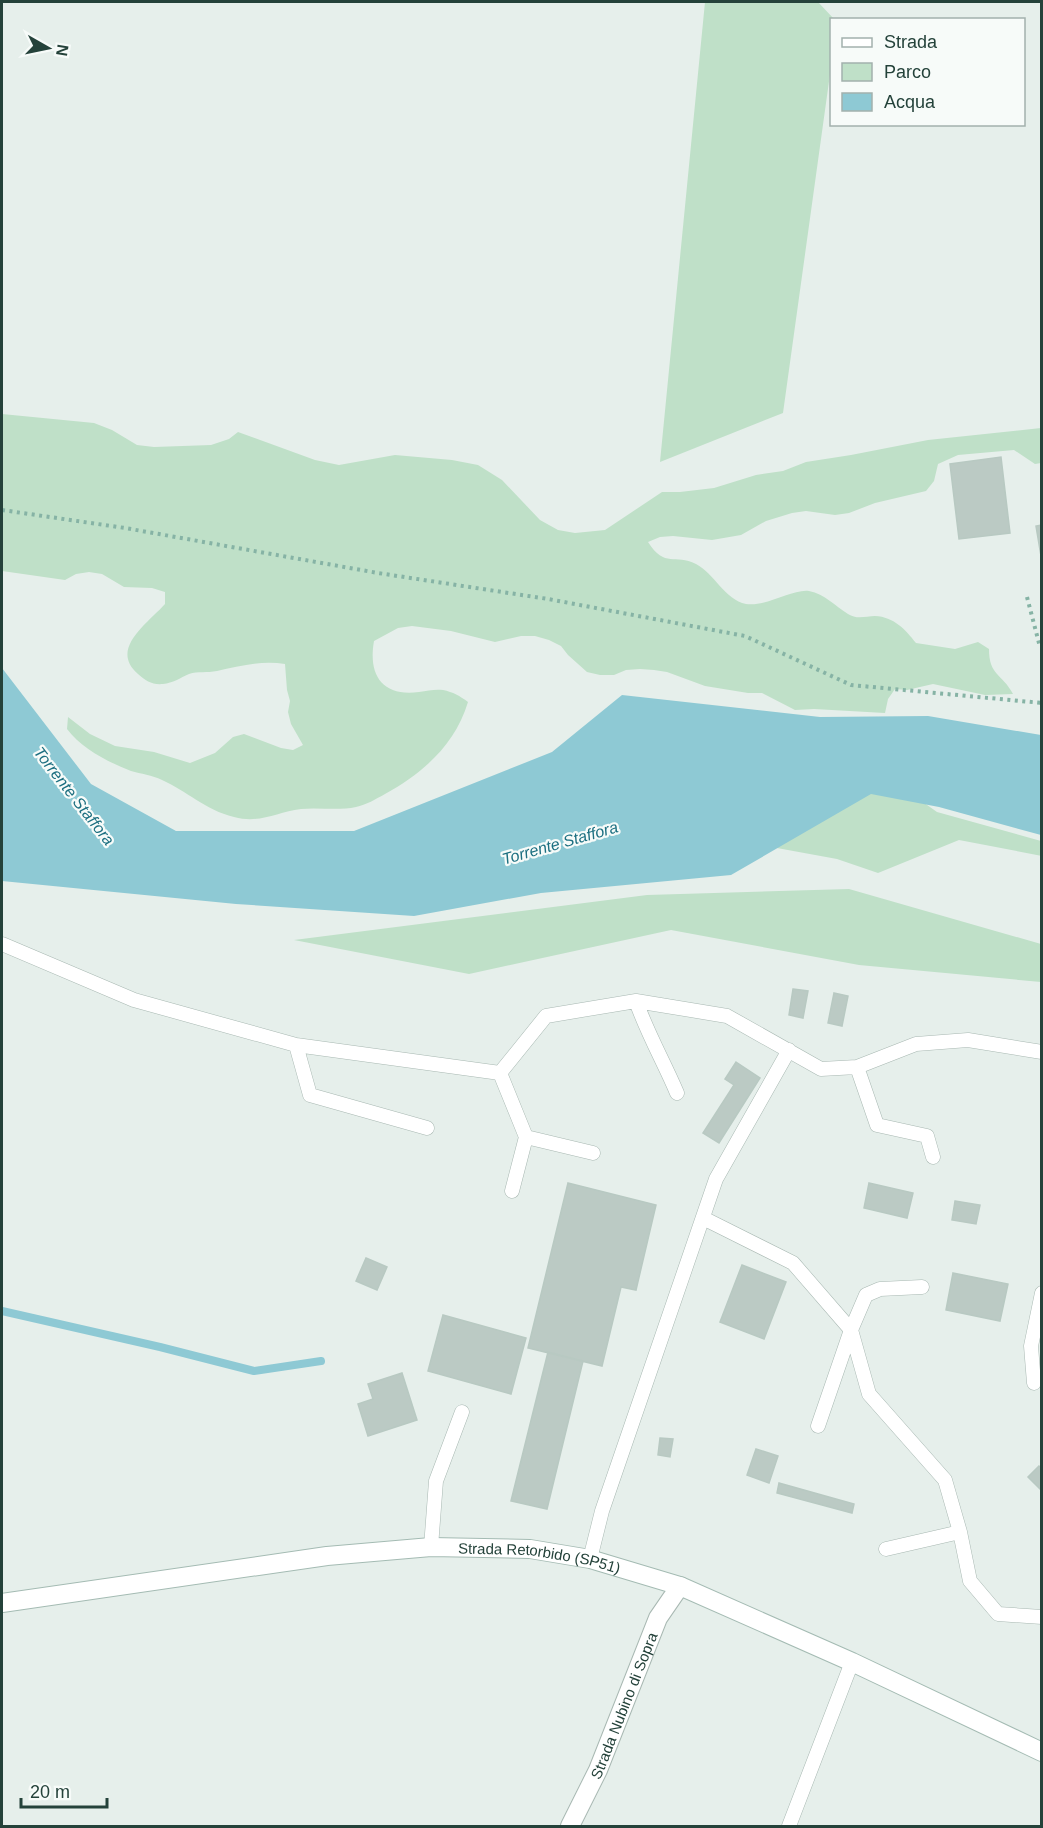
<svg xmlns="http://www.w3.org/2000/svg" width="1043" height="1828" font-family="Helvetica,sans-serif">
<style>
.green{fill:#bfe0c8}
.water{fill:#8ec9d4}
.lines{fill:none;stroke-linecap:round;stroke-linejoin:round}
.stream{stroke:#8ec9d4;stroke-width:8}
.building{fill:#bbcac4;stroke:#b8c9c2;stroke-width:1.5}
.lane-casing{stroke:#a8b8b2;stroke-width:15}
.street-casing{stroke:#a8b8b2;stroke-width:20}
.secondary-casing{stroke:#a4bbb3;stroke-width:20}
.path{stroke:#86b3a5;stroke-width:4;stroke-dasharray:3 4.5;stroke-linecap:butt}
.lane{stroke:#fff;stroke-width:14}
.street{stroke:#fff;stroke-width:18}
.secondary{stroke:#fff;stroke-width:18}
.labels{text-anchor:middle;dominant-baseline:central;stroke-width:4.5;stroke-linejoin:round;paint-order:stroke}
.street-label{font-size:15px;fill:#24423a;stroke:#f7fbf9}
.water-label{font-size:16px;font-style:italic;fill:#1c6f80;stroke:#f7fbf9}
</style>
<rect width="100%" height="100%" fill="#e6efeb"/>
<path class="green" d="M 705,2 L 818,2 L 834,19 L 832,20 L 831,67 L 783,413 L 660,462 Z
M 2,414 L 94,423 L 112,430 L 137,445 L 154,447 L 211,445 L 229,439 L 238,432 L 315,460 L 339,465 L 395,455 L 452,460 L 478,465 L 502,480 L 540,520 L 558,530 L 575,533 L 605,530 L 662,492 L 680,492 L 714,488 L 756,475 L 783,471 L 806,462 L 851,455 L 928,440 L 1041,428 L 1041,463 L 1035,464 L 1014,450 L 958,455 L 938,464 L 934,481 L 926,491 L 875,503 L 849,513 L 835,515 L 806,511 L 792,513 L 766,521 L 741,535 L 712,540 L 673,536 L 660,537 L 648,542 C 665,569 675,553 696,564 C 714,573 725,600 746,604 C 767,607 792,589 809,591 C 825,594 835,606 848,614 C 857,620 866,616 875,616 C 894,617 905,629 916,643 L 955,649 L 978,642 L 989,649 C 989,676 1002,673 1013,694 L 985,695 L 933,684 L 907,690 L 895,689 L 888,699 L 885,713 L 814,709 L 795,710 L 762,693 L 748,693 L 705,686 L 667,672 L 654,670 L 640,669 L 626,670 L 614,675 L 600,675 L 587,672 L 568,655 L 561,646 L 549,640 L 535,636 L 521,636 L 495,642 L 451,631 L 412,626 L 398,628 L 374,641 C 368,675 382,697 419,692 C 428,691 434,689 443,690 C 453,692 460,696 468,702 C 455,745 423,773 385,794 C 376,799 366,805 356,807 C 338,811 319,807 301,809 C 277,812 260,824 234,817 C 205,810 187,791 162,780 C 152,775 141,774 131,771 C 108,762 82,749 67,729 L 68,717 L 90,734 L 115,746 L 154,752 L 190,763 L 215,753 L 233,737 L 244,734 L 281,748 L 293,750 L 303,745 L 291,724 L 288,712 L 290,701 L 287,690 L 285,664 C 262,660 239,666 217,671 C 207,673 198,671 189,674 C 180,678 173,683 163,684 C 152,685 146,681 138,674 C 109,649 147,624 165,604 L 165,592 L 152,588 L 124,587 L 102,574 L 89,572 L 76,574 L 65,580 L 2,571 Z
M 780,778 L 913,795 L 937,812 L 1041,841 L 1042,856 L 959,840 L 878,873 L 837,859 L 766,846 Z
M 849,889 L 1041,944 L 1041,982 L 859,965 L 671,930 L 469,974 L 294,940 L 647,895 Z"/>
<path class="water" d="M 2,668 L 91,784 L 176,831 L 354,831 L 552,752 L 622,695 L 820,717 L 928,716 L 1041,735 L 1041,835 L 939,807 L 871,794 L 731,875 L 541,893 L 414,916 L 236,904 L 2,881 Z"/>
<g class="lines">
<path class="stream" d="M 2,1311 L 160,1347 L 254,1371 L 321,1361"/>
</g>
<path class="building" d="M 1001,457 L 1010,533 L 959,539 L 950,464 Z
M 1042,525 L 1042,562 L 1036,526 Z
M 793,989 L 808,991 L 803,1018 L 789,1015 Z
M 834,993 L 848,996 L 842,1026 L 828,1023 Z
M 736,1062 L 760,1078 L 719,1143 L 703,1133 L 734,1085 L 725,1079 Z
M 568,1183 L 656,1205 L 636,1290 L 621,1287 L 602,1366 L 528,1348 Z
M 869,1183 L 913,1193 L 907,1218 L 864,1208 Z
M 955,1201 L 980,1205 L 976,1224 L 952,1220 Z
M 366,1258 L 387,1267 L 377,1290 L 356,1281 Z
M 742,1265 L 786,1282 L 764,1339 L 720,1322 Z
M 953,1273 L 1008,1284 L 1000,1321 L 946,1310 Z
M 443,1315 L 526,1338 L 511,1394 L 428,1371 Z
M 548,1352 L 583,1361 L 547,1509 L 511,1501 Z
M 402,1373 L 417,1420 L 368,1436 L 358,1404 L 373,1399 L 368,1384 Z
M 660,1438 L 673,1439 L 670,1457 L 658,1455 Z
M 756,1449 L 778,1456 L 769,1483 L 747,1475 Z
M 1039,1466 L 1042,1468 L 1042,1491 L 1028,1477 Z
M 779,1483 L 854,1504 L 852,1513 L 777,1493 Z"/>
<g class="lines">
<g class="lane-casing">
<path id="lane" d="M 2,944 L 134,1000 L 296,1045 L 500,1073 L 546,1016 L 636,1001 L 727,1016 L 821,1069 L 857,1067 L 916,1044 L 968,1040 L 1042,1052
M 636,1001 C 647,1033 664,1062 677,1093
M 296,1045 L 310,1095 L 427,1128
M 857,1067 L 877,1125 L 927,1136 L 933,1157
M 500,1073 L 526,1137 L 593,1153
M 512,1191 L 526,1137
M 703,1218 L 793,1263 L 851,1330 L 818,1426
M 922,1287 L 880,1289 L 866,1295 L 851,1330 L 869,1394 L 945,1480 L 960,1532 L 970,1581 L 998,1614 L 1042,1617
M 1034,1383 L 1031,1346 L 1042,1293
M 431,1547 L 436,1481 L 462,1412
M 886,1549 L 960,1532
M 590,1559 L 602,1511 L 716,1179 L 789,1050
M 789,1826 L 852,1662"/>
</g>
<g class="street-casing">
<g id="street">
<path id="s1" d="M 570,1826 L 598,1770 L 658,1618 L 680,1586"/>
</g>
</g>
<g class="secondary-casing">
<g id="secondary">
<path id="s2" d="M 2,1603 L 327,1556 L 431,1547 L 530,1549 L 590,1559 L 680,1586 L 852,1662 L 1042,1752"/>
</g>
</g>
<path class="path" d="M 2,510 L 125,528 L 378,573 L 548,599 L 745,636 L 851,685 L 1042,703
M 1027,597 L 1040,647 L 1042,647"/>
<use href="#lane" class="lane"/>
<use href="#street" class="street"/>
<use href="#secondary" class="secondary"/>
</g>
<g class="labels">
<g class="street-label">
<text stroke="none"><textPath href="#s2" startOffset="542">Strada Retorbido (SP51)</textPath></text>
<text stroke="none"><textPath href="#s1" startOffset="132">Strada Nubino di Sopra</textPath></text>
</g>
<g class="water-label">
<text transform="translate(74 796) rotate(52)">Torrente Staffora</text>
<text transform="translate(560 843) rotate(-16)">Torrente Staffora</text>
</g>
</g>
<rect width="1043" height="1828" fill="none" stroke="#24423a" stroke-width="6"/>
<rect x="830" y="18" width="195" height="108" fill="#f7fbf9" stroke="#a3b1ad" stroke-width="1.5"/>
<rect x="842" y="38" width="30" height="9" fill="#ffffff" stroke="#a3b1ad" stroke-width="1.5"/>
<text x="884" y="48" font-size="18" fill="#24423a">Strada</text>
<rect x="842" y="63" width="30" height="18" fill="#bfe0c8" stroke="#a3b1ad" stroke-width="1.5"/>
<text x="884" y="78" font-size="18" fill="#24423a">Parco</text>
<rect x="842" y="93" width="30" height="18" fill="#8ec9d4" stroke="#a3b1ad" stroke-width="1.5"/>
<text x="884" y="108" font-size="18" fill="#24423a">Acqua</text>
<g transform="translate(48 48) rotate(99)" stroke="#f7fbf9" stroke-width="4.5" paint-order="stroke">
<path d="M0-4.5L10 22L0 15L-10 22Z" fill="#24423a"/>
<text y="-9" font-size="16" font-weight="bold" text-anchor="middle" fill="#24423a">N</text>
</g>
<path d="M21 1798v9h86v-9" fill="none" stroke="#24423a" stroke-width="3"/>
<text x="30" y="1798" font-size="18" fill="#24423a" stroke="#f7fbf9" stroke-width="4.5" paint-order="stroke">20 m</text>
</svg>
